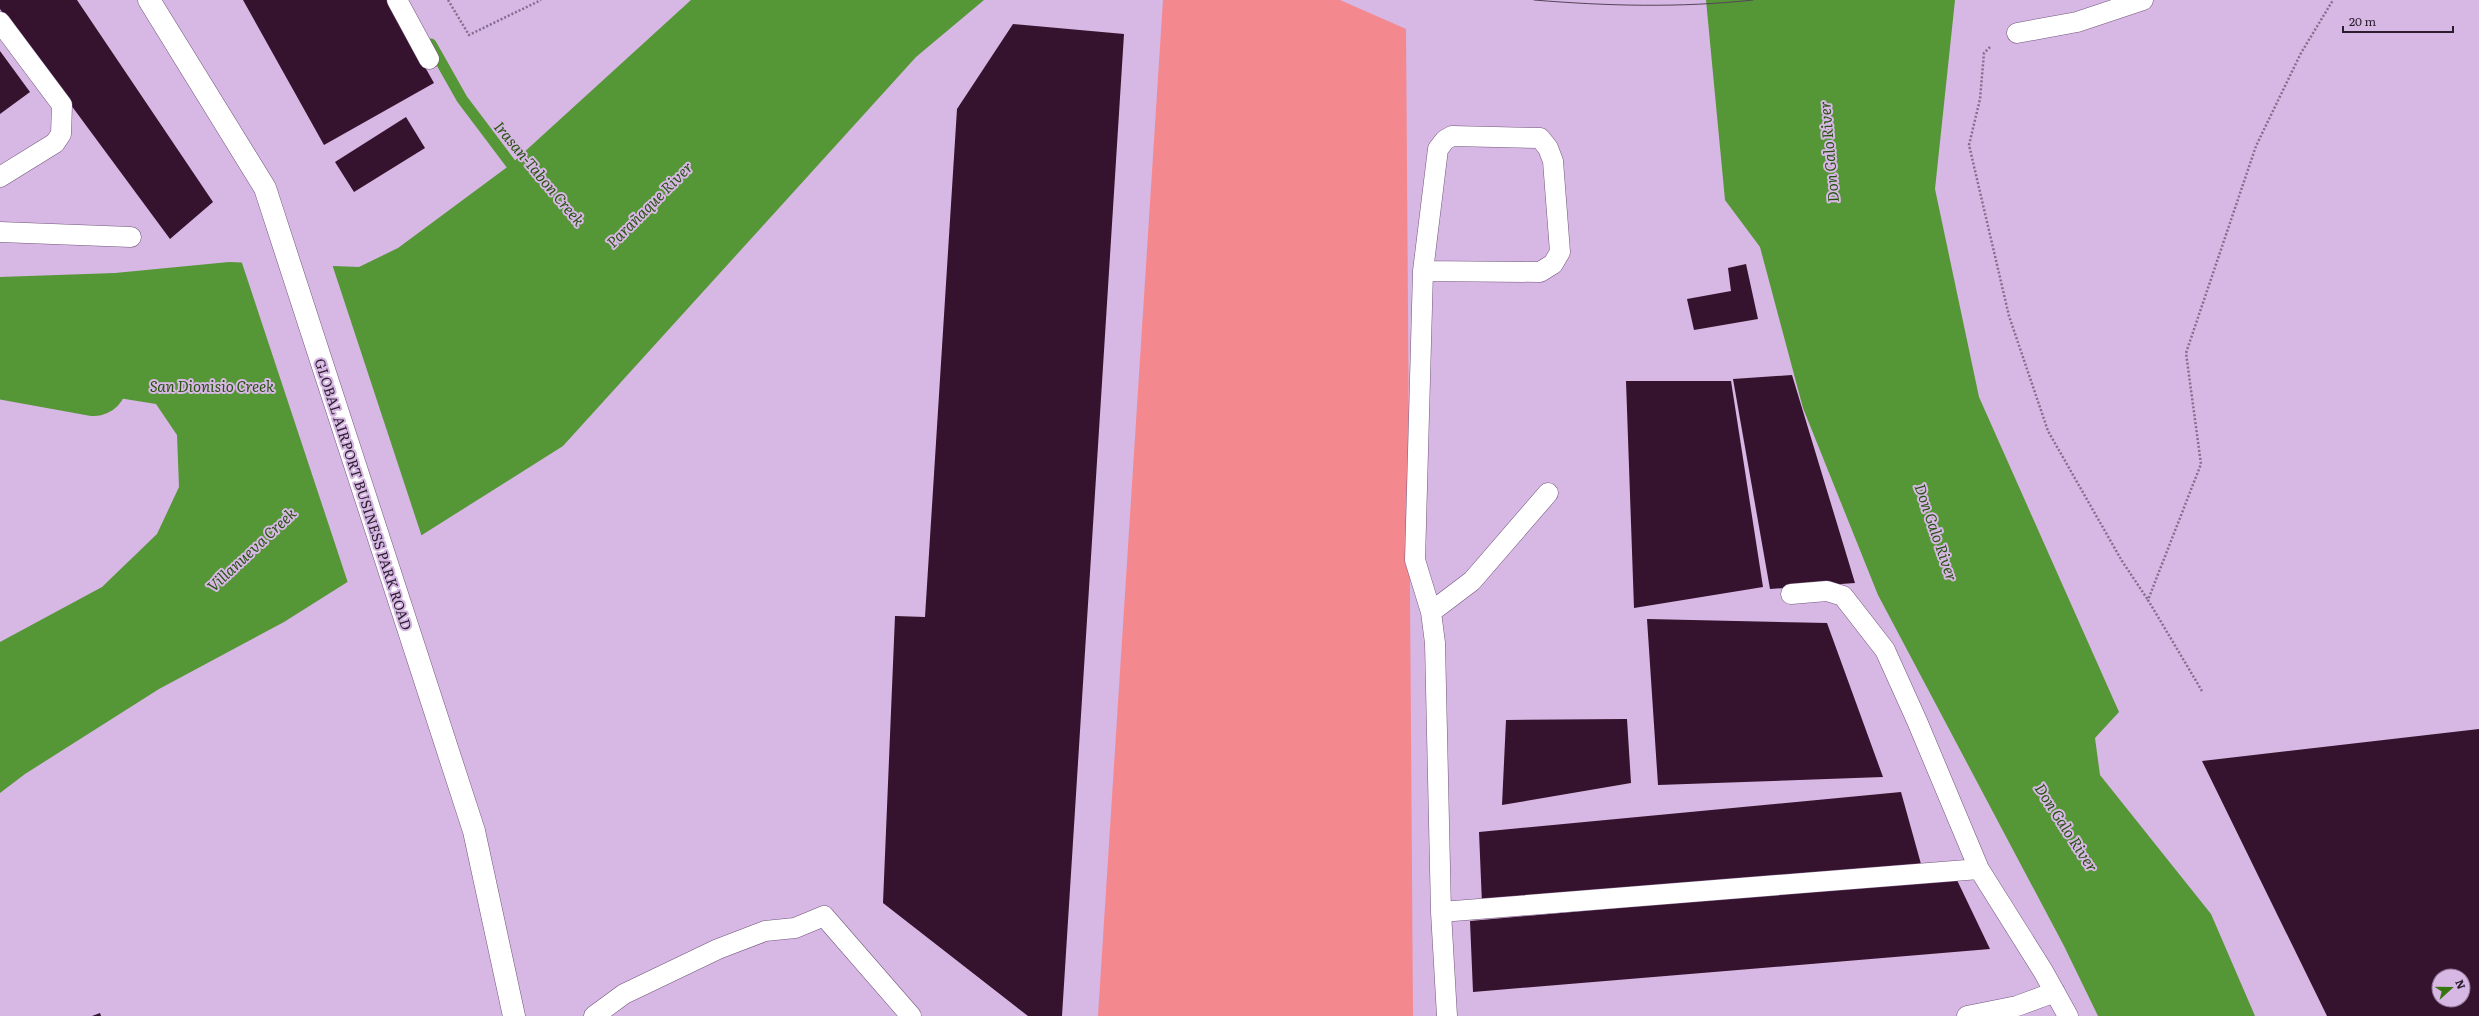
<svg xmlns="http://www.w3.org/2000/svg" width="2479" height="1016" font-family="Literata,serif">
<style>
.green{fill:#f3888e}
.water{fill:#559636}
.pier{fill:#d7b7e3}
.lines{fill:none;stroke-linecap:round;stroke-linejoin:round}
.stream{stroke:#559636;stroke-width:11}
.river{stroke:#559636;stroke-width:66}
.building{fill:#35122d;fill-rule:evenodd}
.service-casing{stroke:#72567c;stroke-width:21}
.minor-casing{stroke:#72567c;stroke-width:23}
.path{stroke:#856e8d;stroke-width:2.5;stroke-dasharray:2 2;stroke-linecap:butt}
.service{stroke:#fff;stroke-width:20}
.minor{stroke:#fff;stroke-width:22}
.tram{stroke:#55445b;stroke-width:1}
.labels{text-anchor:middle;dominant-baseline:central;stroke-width:4;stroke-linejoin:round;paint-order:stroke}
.street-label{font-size:14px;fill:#2a1e2e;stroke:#d7b7e3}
.water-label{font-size:15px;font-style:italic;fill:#275311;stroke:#d7b7e3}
</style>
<rect width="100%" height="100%" fill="#d7b7e3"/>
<path class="green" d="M 1163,0 L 1340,0 L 1406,29 L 1413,1016 L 1098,1016 Z"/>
<path class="water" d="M 691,0 L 984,0 L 916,57 L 563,446 L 284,622 L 159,689 L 25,774 L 0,793 L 0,642 L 102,587 L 157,534 L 179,487 L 177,435 L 156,404 L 50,387 L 0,366 L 0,277 L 115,273 L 229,262 L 359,267 L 398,248 L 510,165 Z
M 1706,0 L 1955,0 L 1935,189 L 1979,397 L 2119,712 L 2095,738 L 2100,775 L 2211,914 L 2255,1016 L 2098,1016 L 2064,946 L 1878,595 L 1803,408 L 1760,247 L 1725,200 Z"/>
<path class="pier" d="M 241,260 L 332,264 L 422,537 L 348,583 Z"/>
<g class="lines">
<path class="stream" d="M 431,44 L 462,99 L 520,176"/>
<path class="river" d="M 0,366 L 94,383"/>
</g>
<path class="building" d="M 0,0 L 77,0 L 213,202 L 170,239 L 0,9 Z
M 243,0 L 387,0 L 434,83 L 324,145 Z
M 1013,24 L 1124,34 L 1062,1016 L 1028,1016 L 883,903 L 895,616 L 925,617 L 957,109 Z
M 0,51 L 30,92 L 0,114 Z
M 406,117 L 425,148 L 354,192 L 335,162 Z
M 1746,264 L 1758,319 L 1694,330 L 1687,299 L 1731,291 L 1728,268 Z
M 1792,375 L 1855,583 L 1770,589 L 1733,379 Z
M 1626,381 L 1731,381 L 1763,587 L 1634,608 Z
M 1647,619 L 1827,623 L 1883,777 L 1658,785 Z
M 1627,719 L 1631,783 L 1502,805 L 1506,720 Z
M 2479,729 L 2479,1016 L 2327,1016 L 2202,761 ZM 2439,976 L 2463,976 L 2463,1000 L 2439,1000 Z
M 1901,792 L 1921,864 L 1482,904 L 1479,832 Z
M 1956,878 L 1990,949 L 1473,992 L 1470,921 Z
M 100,1013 L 101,1016 L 92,1016 Z"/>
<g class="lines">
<g class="service-casing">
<path id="service" d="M 397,0 L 429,59
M 0,22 L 62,105 L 61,134 L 55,143 L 0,177
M 2017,33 L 2077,22 L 2143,0
M 0,232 L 131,237
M 1423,271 L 1540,272 L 1553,264 L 1560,252 L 1553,161 L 1548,148 L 1540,138 L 1452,136 L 1445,140 L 1438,149 L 1423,271 L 1415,560 L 1431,612 L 1435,643 L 1441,912 L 1447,1016
M 1791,594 L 1827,591 L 1843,596 L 1885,650 L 1917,721 L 1979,869 L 2043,971 L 2068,1016
M 1431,612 L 1472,581 L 1548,493
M 1441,912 L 1979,869
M 594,1016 L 624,994 L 718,949 L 765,931 L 795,928 L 824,916 L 911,1016
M 1967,1016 L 2017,1006 L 2055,992"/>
</g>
<g class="minor-casing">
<path id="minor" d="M 149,0 L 265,188 L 474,831 L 514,1016"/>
</g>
<path class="path" d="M 448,0 L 469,35 L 541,0
M 1990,47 L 1984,53 L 1980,99 L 1969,145 L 2009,316 L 2048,431 L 2122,561 L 2148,600
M 2202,691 L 2148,600 L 2201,464 L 2186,353 L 2256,146 L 2301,53 L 2333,0"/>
<use href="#service" class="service"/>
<use href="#minor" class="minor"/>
<path class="tram" d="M 1534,0 C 1607,6 1680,8 1753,0"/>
</g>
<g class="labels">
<g class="street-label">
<text transform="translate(364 494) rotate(72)">GLOBAL AIRPORT BUSINESS PARK ROAD</text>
</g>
<g class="water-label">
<text transform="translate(1828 152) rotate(-95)">Don Galo River</text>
<text transform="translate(540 173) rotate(50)">Irasan-Tabon Creek</text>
<text transform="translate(649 204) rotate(-45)">Parañaque River</text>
<text x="212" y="385">San Dionisio Creek</text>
<text transform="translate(1937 532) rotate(71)">Don Galo River</text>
<text transform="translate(251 549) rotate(-43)">Villanueva Creek</text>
<text transform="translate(2067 827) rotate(57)">Don Galo River</text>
</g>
</g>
<g transform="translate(2451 988) rotate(69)"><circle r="19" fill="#d7b7e3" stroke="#927a9b"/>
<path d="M0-3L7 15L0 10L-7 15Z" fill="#367510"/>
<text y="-6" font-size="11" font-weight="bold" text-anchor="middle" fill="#2a1e2e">N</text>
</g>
<path d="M2343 26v6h110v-6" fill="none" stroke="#2a1e2e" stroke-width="2"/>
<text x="2349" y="26" font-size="12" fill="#2a1e2e" stroke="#d7b7e3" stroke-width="3" paint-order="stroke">20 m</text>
</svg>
